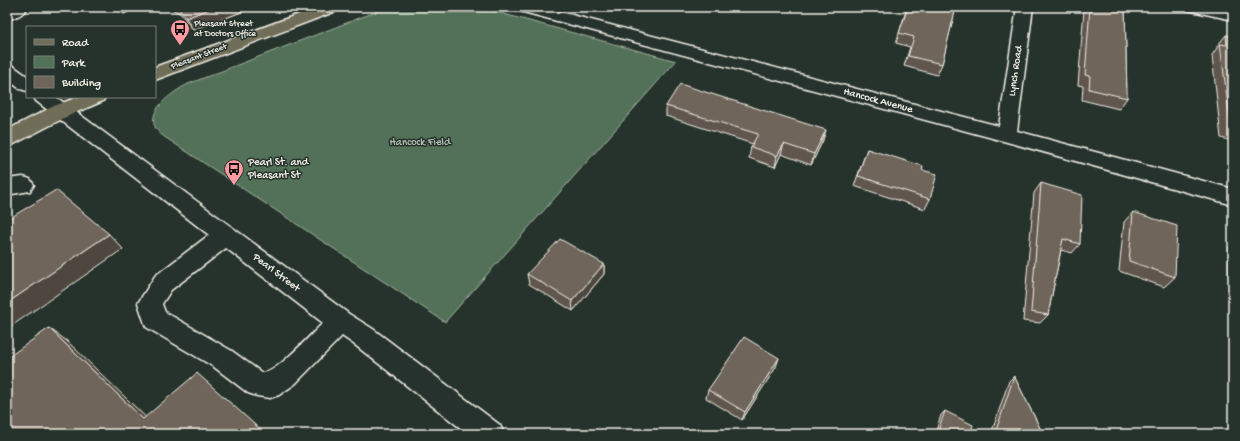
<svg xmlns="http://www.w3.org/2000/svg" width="1240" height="441" font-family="'Gochi Hand',sans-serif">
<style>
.green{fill:#527159;stroke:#a3b1a0}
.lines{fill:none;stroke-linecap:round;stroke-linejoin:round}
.minor-casing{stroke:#f4f1e8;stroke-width:3}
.major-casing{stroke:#f4f1e8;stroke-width:3}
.minor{fill:#26332d;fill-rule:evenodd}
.major{fill:#706e59;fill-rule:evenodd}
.wall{fill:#60574d;stroke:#f4f1e8}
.shaded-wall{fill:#4e473f;stroke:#f4f1e8}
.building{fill:#70655a;stroke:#f4f1e8}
.labels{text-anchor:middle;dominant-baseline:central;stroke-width:3;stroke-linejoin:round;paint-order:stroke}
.far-poi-label{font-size:9px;fill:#f4f1e8;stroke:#26332d;text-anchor:start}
.far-street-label{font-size:9px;fill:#f4f1e8;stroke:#26332d}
.street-label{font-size:11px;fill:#f4f1e8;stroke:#26332d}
.park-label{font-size:11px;fill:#b3beaf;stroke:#26332d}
.poi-label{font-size:11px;fill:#f4f1e8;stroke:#26332d;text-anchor:start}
</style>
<rect width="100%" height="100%" fill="#26332d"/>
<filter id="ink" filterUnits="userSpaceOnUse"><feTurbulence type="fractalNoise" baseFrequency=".025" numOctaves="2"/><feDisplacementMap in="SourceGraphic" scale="8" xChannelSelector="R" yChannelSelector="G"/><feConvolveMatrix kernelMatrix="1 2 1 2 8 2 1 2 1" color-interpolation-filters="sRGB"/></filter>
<g filter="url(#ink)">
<path class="green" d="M 388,7 L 478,7 L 676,61 L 445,322 L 163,136 C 137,116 171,93 188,84 Z"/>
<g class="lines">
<g class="minor-casing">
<path id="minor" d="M 8,7 L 28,7 C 24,14 15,18 7,20 L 7,8 Z
M 514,7 L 541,7 L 999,126 L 1017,7 L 1033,7 L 1017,131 L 1233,189 L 1233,205 L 1007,142 L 516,10 Z
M 1185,7 L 1218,7 L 1233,10 L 1233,20 L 1187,10 Z
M 7,64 L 13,66 L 27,76 L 27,91 L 20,89 L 7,79 Z
M 34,97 L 56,97 L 349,314 L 373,329 L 500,425 L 504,434 L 468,434 L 355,345 L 342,336 L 295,384 L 279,395 L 270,398 L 257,396 L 248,393 L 214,367 L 146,327 L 138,303 L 155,276 L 209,235 L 36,101 ZM 226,248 L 323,323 C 312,333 275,375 262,373 L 232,351 L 165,312 L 162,304 L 171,290 Z
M 23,177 L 30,179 L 34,185 L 30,191 L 7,195 L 7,179 Z"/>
</g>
<g class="major-casing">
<path id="major" d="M 318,7 L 341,7 L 339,10 L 155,80 L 155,67 Z
M 78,97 L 105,97 L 103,101 L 68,116 L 14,144 L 7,146 L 7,130 L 54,106 Z"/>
</g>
<use href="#minor" class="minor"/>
<use href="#major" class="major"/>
</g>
<path class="wall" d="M 113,7 L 138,7 L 124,14 Z
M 168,7 L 255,7 L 193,30 L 181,14 Z
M 907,7 L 956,7 L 942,64 L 937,75 L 904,66 L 910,47 L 896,43 Z
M 1085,7 L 1125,7 L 1127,98 L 1119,109 L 1082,100 L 1083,86 L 1078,85 L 1084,10 Z
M 1226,35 L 1233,37 L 1233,141 L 1221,138 L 1212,55 L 1217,48 L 1217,46 Z
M 666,106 L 823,140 L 811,165 L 781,154 L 775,167 L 749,158 L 751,147 L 753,144 L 666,116 Z
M 867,149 L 922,170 L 930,199 L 925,209 L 854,186 Z
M 1041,183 L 1080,244 L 1072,253 L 1061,250 L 1048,315 L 1040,323 L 1023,321 L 1034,193 Z
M 1133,212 L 1175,277 L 1164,287 L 1119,271 L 1124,222 Z
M 1233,244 L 1233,278 L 1229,276 L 1229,247 Z
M 604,264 L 604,274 L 573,311 L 529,284 L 527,274 Z
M 776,367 L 742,420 L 706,398 L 708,390 Z
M 1014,376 L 1043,434 L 991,434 L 1009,381 Z
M 945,411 L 971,434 L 935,434 L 941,415 Z"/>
<path class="shaded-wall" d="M 120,7 L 138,7 L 124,14 Z
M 214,7 L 255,7 L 193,30 L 186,18 Z
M 826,130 L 823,140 L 811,165 L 814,154 Z
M 784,144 L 781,154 L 775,167 L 777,156 Z
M 109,234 L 123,249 L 7,329 L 7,303 Z
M 604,264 L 604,274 L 573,311 L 572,301 Z
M 49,328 L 67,341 L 159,430 L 143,419 Z
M 779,358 L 776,367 L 742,420 L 745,412 Z"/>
<path class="building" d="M 178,7 L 214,7 L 186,18 Z
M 908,7 L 956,7 L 942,64 L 908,56 L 914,37 L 899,33 Z
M 1090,7 L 1125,7 L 1127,98 L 1089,89 L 1090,76 L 1085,75 Z
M 1226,35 L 1233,37 L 1233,128 L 1231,128 L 1220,44 L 1227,45 Z
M 680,84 L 826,130 L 814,154 L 784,144 L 777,156 L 751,147 L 758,134 L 666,106 Z
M 867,149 L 923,166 L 922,170 L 937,174 L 930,199 L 858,176 Z
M 1041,183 L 1082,195 L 1080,244 L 1063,239 L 1048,315 L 1031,312 Z
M 56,190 L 109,234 L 7,303 L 7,215 L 10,218 Z
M 1133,212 L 1177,226 L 1175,277 L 1129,261 Z
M 560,239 L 604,264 L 572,301 L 527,274 Z
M 49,328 L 143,419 L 197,373 L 263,432 L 261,434 L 7,434 L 7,358 Z
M 744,337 L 779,358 L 745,412 L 708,390 Z
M 1014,376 L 1043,434 L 995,434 Z
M 945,411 L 973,425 L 971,434 L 937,434 Z"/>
</g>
<defs>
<g id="bus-pin" transform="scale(1)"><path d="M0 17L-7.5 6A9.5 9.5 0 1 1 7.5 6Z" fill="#ff9aa2" stroke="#26332d"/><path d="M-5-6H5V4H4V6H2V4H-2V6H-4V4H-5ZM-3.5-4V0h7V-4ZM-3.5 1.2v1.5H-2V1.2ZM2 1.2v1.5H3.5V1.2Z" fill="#111"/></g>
</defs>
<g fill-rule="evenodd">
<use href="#bus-pin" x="180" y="29"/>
<use href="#bus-pin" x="234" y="169"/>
</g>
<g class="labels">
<g class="far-poi-label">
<text x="194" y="24">Pleasant Street<tspan x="194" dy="10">at Doctors Office</tspan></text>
</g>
<g class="far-street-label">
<text transform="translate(199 57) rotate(-21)">Pleasant Street</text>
</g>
<g class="street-label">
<text transform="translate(1016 71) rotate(-82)">Lynch Road</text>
<text transform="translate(878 101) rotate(15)">Hancock Avenue</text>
<text transform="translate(276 273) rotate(37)">Pearl Street</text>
</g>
<g class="park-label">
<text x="420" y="143">Hancock Field</text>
</g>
<g class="poi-label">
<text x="248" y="163">Pearl St. and<tspan x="248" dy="13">Pleasant St</tspan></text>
</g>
</g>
<rect width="1240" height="441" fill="none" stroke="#26332d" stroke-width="24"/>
<rect x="12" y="12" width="1216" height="417" fill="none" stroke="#f4f1e8" stroke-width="1.5" filter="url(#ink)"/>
<rect x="26" y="26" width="130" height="72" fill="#26332d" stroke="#787f78"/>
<rect x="34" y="39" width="20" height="6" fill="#706e59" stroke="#787f78"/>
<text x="62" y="46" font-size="12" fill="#f4f1e8">Road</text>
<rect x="34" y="56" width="20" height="12" fill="#527159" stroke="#787f78"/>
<text x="62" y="66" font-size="12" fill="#f4f1e8">Park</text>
<rect x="34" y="76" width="20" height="12" fill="#70655a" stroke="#787f78"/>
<text x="62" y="86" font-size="12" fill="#f4f1e8">Building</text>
</svg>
